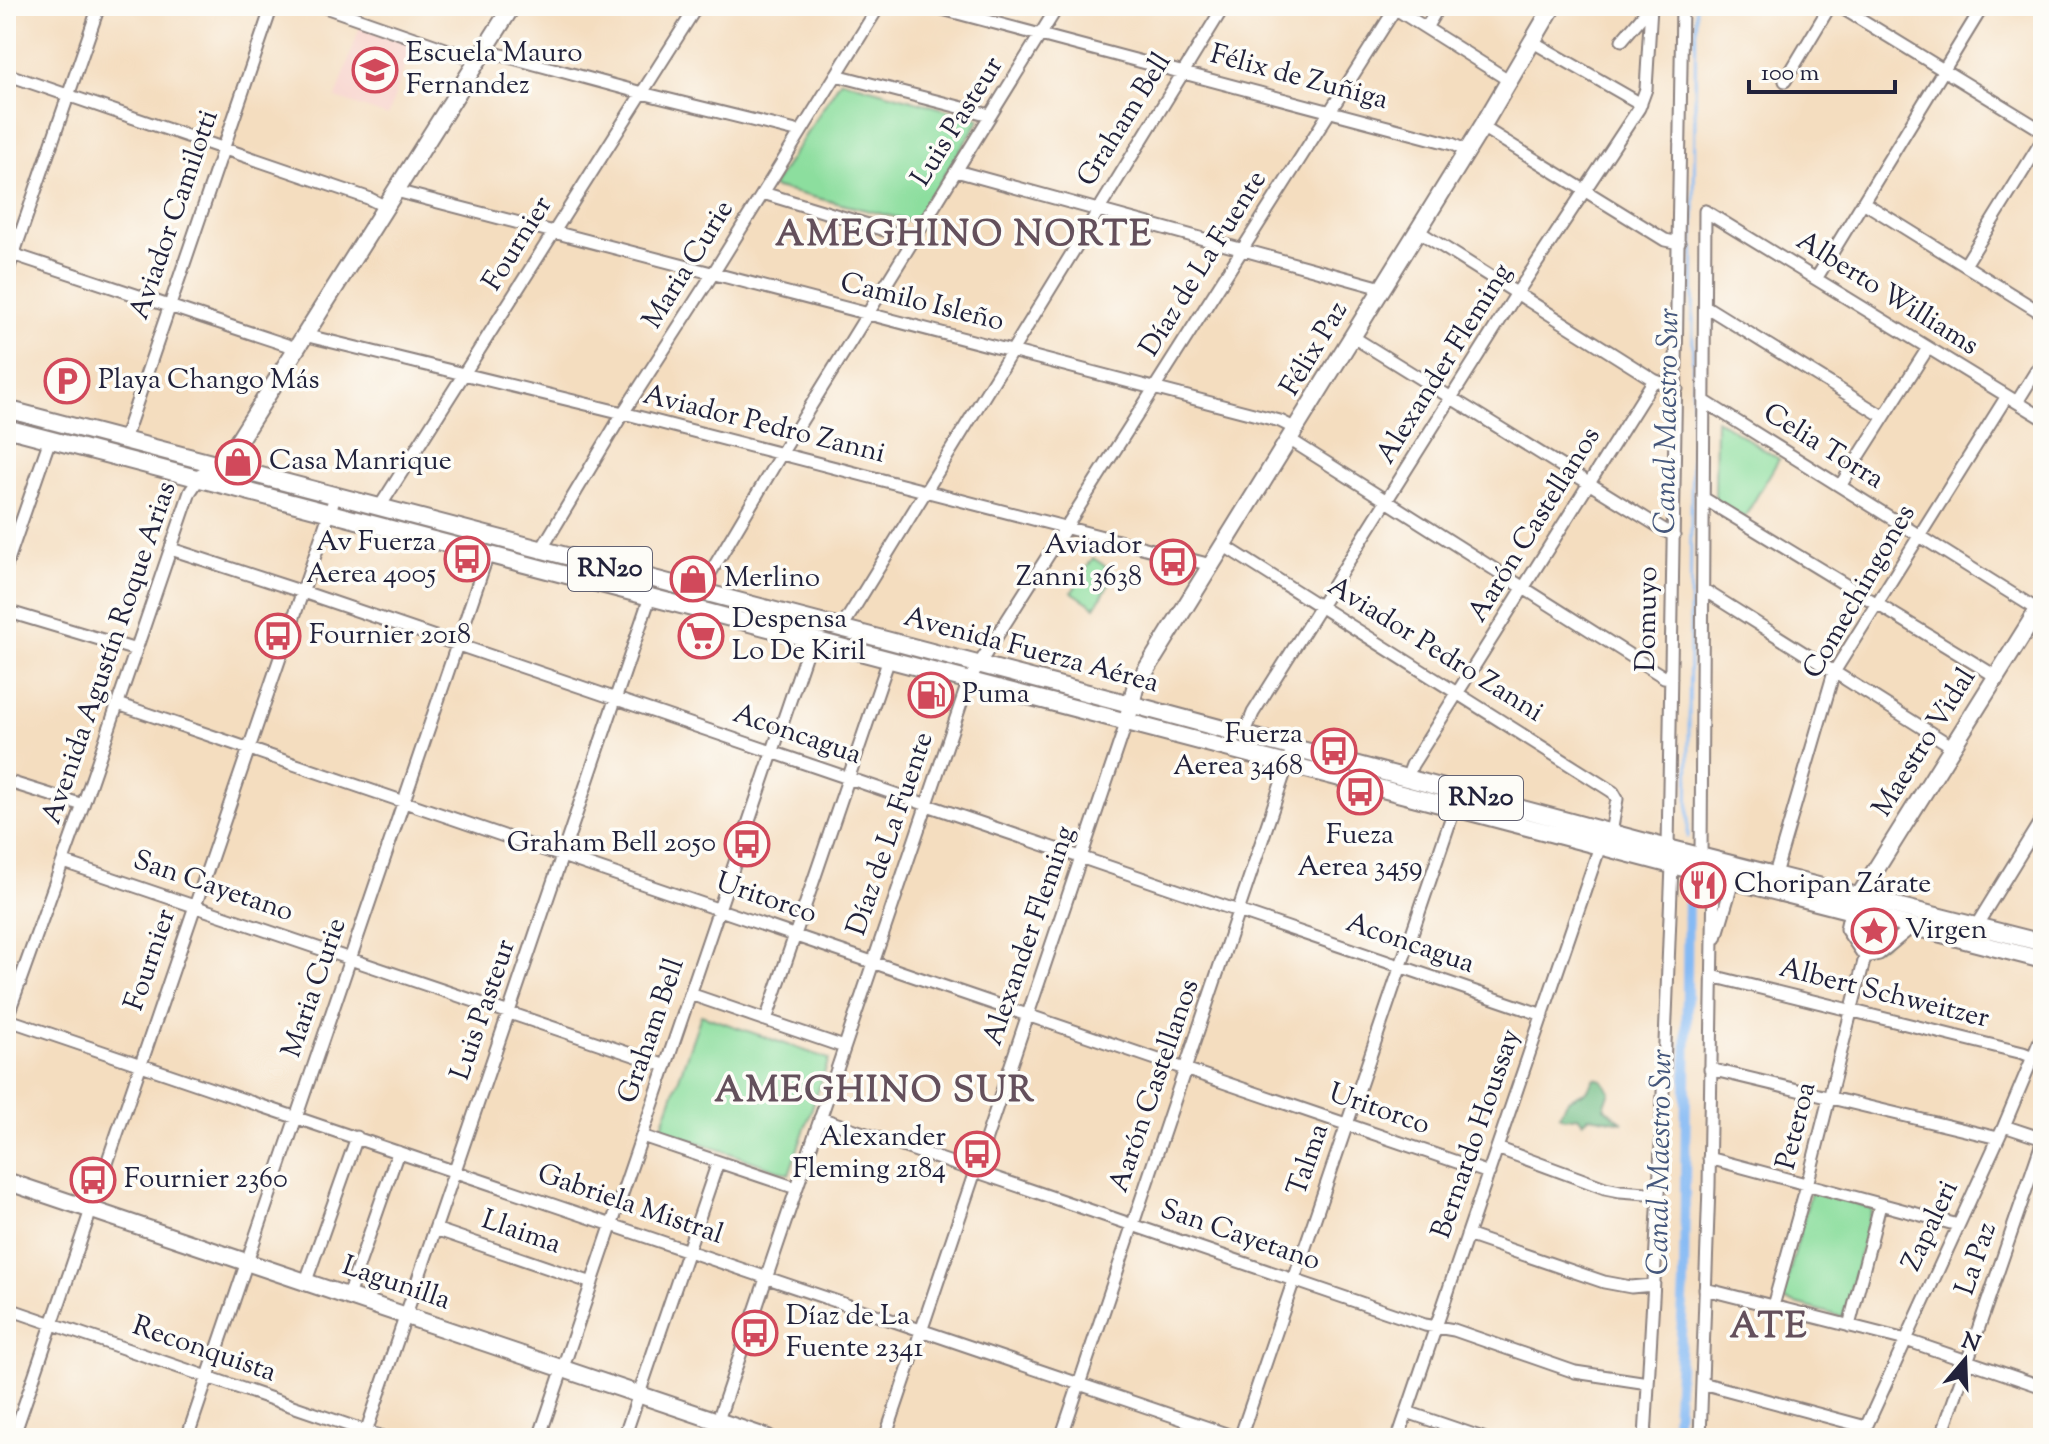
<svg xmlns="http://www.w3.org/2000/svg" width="2049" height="1444" font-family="'Sorts Mill Goudy',serif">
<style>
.built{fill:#f7d0c9}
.green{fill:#8cde9e;stroke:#57806c;stroke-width:2}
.forest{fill:#71bd85;stroke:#4a7060;stroke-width:2}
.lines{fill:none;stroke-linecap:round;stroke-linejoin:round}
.stream{stroke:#85baf4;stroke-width:3}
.canal{stroke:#85baf4;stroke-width:10}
.street-casing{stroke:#8b807d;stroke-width:15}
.secondary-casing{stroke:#8b807d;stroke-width:20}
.primary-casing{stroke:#8b807d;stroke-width:20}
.street{stroke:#fff;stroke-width:11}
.secondary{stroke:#fff;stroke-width:16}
.primary{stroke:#fff;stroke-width:16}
.labels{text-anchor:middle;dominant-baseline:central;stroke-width:7;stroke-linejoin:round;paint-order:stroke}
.shield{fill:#fdfcf7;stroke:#646373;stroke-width:2}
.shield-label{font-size:26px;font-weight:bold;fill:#22223b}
.poi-label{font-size:28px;fill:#22223b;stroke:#fdfcf7;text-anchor:start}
.street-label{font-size:28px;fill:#22223b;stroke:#fdfcf7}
.water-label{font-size:30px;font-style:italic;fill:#45577c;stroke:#fdfcf7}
.district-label{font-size:36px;font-weight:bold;letter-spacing:2px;fill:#64505c;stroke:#fdfcf7}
</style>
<rect width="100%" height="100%" fill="#fdfcf7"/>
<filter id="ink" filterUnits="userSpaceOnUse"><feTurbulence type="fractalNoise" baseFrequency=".0125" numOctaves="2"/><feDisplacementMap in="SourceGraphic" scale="16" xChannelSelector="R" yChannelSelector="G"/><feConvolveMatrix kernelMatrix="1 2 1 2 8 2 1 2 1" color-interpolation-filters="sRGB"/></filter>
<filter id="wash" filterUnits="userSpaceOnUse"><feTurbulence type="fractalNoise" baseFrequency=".006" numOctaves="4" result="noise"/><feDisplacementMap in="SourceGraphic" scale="32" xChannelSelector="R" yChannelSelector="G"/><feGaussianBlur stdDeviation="1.8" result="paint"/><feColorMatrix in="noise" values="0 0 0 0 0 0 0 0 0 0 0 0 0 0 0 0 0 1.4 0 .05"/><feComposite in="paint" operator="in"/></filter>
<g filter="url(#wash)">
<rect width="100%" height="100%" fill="#f4ddbf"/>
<path class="built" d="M 361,23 L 413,41 L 388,116 L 336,98 Z"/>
<path class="green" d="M 841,80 L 980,119 L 915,222 L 772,187 Z
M 1716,419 L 1779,459 L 1744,518 L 1715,500 Z
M 1093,558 L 1116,573 L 1095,607 L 1072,592 Z
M 1855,916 L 1897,927 L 1897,932 L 1885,944 L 1865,952 L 1851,927 Z
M 701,1015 L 829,1059 L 789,1174 L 661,1129 Z
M 1811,1191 L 1872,1208 L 1843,1317 L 1782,1300 Z"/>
<path class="forest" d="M 1594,1078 L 1602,1080 L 1610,1091 L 1604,1108 L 1623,1122 L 1590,1116 L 1583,1122 L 1578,1116 L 1564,1118 L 1559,1115 L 1568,1100 L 1587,1091 Z"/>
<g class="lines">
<path class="stream" d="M 1688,837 L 1696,6"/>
<path class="canal" d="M 1675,1438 L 1684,1284 L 1688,886"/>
</g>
</g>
<g filter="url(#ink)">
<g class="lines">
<g class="street-casing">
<path id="street" d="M 322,6 L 477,60
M 931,6 L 1452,144 L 1467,151
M 1391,6 L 1510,81
M 1839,6 L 2043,131
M 1426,28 L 1439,6
M 1622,40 L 1650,7
M 1533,42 L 1641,104
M 483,50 L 642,93 L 800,132
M 6,74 L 368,198 L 386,207
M 836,75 L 990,115
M 1785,81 L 1830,6
M 1482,127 L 1665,240 L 1679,243
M 956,171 L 1382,288
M 396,191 L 1280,421 L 1296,429
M 763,193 L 914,239
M 1863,202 L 2043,314
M 1705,211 L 2043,418
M 1418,231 L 1654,380 L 1677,389
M 6,252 L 296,348
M 1965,265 L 2043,139
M 6,276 L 99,6
M 1816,279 L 1983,6
M 1705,306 L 1884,417
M 304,335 L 623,413 L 1211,565
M 1353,337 L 1674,536
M 1704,401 L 2038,610
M 2017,402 L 2043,360
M 1289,439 L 1664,677 L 1671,678
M 124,440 L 272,6
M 1840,486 L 1928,348
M 1703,498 L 1997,677
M 379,508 L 697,6
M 1223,545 L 1613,792 L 1617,799 L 1611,833
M 171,549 L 303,592 L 1543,1015
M 541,550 L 623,413 L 714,272 L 879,6
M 6,566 L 50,439
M 1704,590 L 1953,747
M 699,592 L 781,454 L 1058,6
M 6,611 L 136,650
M 841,629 L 1224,6
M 118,704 L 1489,1173
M 1244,735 L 1253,713 L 1517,293 L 1639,108 L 1646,89 L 1651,6
M 1407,778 L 1412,765 L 1654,380
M 6,781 L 83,805
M 1668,848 L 1682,6
M 1701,856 L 1705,211
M 64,862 L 666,1066
M 1775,874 L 1834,672 L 2007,396
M 1850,911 L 1846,929 L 1865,957
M 1976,926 L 2043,817
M 1716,938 L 1733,881
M 1865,957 L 1879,954 L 1912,927
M 1712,976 L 2023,1053 L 2043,1061
M 6,979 L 20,983
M 690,994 L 844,1047
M 6,1019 L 1238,1438
M 6,1020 L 83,805 L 190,492 L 200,477
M 766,1020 L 889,659
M 1710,1069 L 1998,1138
M 820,1118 L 1425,1325 L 1454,1330 L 1575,1372 L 1648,1383
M 2004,1126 L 2043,1139
M 642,1136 L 796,1188
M 1497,1148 L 1605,1188 L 1620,1191 L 1659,1194
M 1709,1158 L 1958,1225
M 435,1229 L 592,1283
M 1467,1235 L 1604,1282 L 1631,1287 L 1653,1285
M 306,1281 L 357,1137
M 1705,1289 L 1906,1340 L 2043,1387
M 348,1296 L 398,1152
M 1773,1306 L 1807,1185 L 1865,957
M 6,1308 L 386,1438
M 1849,1326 L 1880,1205
M 1702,1383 L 1866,1427
M 1407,1412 L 1483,1438
M 13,1438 L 335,497
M 187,1438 L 488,554
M 364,1438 L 650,597
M 539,1438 L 811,639
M 624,1438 L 718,1162
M 712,1438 L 969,680 L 1395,9
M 885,1438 L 1127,721
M 1061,1438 L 1293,748
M 1240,1438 L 1455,807
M 1398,1438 L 1600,846
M 1645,1438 L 1659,1194 L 1672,865
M 1700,1438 L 1709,1186 L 1714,876
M 1861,1438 L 2004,1126 L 2043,1033
M 1941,1438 L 2043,1140"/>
</g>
<g class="secondary-casing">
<path id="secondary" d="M 200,477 L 221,466 L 230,454 L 512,6
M 1128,717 L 1135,688 L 1482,127 L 1553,6
M 1853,906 L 2043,602
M 6,1181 L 768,1438"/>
</g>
<g class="primary-casing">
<path id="primary" d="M 6,409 L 1130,704 L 1668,848 L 2043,943
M 6,428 L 1672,865 L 2043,960"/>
</g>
<use href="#street" class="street"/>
<use href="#secondary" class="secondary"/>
<use href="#primary" class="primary"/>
</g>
</g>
<defs>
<g id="school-ring" transform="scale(2.3)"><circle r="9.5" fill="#fdfcf7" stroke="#d1495b" stroke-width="1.5"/><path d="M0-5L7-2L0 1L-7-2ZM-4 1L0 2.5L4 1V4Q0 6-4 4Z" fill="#d1495b"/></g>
<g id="parking-ring" transform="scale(2.3)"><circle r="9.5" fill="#fdfcf7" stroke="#d1495b" stroke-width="1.5"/><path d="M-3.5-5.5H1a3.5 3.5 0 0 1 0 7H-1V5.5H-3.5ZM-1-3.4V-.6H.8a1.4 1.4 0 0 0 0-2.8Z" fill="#d1495b"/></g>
<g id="shop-ring" transform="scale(2.3)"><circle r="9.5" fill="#fdfcf7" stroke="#d1495b" stroke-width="1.5"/><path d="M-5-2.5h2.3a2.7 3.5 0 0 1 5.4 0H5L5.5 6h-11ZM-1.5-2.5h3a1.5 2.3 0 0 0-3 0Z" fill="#d1495b"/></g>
<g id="bus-ring" transform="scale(2.3)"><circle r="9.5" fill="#fdfcf7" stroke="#d1495b" stroke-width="1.5"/><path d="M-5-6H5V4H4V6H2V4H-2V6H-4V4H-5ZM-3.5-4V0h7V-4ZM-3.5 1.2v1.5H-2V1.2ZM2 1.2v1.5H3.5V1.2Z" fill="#d1495b"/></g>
<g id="supermarket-ring" transform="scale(2.3)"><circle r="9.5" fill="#fdfcf7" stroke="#d1495b" stroke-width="1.5"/><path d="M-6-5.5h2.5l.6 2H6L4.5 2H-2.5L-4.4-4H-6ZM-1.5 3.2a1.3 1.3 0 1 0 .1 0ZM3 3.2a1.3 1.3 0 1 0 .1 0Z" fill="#d1495b"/></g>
<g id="fuel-ring" transform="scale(2.3)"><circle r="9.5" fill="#fdfcf7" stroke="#d1495b" stroke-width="1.5"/><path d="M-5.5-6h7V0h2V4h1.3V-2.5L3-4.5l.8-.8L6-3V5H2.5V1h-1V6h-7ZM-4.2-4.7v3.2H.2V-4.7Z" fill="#d1495b"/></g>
<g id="restaurant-ring" transform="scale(2.3)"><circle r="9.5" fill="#fdfcf7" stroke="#d1495b" stroke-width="1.5"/><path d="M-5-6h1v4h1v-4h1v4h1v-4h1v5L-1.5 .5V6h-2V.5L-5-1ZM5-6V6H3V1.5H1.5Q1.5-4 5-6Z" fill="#d1495b"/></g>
<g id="sight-ring" transform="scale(2.3)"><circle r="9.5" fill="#fdfcf7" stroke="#d1495b" stroke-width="1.5"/><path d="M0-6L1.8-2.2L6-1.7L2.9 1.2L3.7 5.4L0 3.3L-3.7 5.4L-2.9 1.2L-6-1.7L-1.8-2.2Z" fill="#d1495b"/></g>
</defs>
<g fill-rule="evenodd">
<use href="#school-ring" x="375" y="70"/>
<use href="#parking-ring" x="67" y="381"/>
<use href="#shop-ring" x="238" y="462"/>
<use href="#bus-ring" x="467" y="559"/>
<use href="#bus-ring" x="1173" y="562"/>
<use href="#shop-ring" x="693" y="579"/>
<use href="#bus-ring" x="278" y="636"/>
<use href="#supermarket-ring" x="701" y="636"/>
<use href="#fuel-ring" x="931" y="695"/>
<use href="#bus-ring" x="1334" y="751"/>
<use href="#bus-ring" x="1360" y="792"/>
<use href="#bus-ring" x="747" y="844"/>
<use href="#restaurant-ring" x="1703" y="885"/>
<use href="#sight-ring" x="1874" y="931"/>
<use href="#bus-ring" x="977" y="1154"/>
<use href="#bus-ring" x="93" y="1180"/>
<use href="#bus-ring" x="755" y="1333"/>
</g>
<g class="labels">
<g class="shield">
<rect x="568" y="547" width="84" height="44" rx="6"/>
<rect x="1439" y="776" width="84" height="44" rx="6"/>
</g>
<g class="shield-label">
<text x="610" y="569">RN20</text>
<text x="1481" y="798">RN20</text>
</g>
<g class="poi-label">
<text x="406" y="54">Escuela Mauro<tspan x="406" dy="32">Fernandez</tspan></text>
<text x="98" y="381">Playa Chango Más</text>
<text x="269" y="462">Casa Manrique</text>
<text x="436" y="543" text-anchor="end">Av Fuerza<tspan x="436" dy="32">Aerea 4005</tspan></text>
<text x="1142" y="546" text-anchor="end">Aviador<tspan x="1142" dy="32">Zanni 3638</tspan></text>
<text x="724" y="579">Merlino</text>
<text x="732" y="620">Despensa<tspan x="732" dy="32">Lo De Kiril</tspan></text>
<text x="309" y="636">Fournier 2018</text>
<text x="962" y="695">Puma</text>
<text x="1303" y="735" text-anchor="end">Fuerza<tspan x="1303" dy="32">Aerea 3468</tspan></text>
<text x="1360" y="836" text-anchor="middle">Fueza<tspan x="1360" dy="32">Aerea 3459</tspan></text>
<text x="716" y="844" text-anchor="end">Graham Bell 2050</text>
<text x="1734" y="885">Choripan Zárate</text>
<text x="1905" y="931">Virgen</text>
<text x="946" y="1138" text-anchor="end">Alexander<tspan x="946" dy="32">Fleming 2184</tspan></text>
<text x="124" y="1180">Fournier 2360</text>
<text x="786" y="1317">Díaz de La<tspan x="786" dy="32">Fuente 2341</tspan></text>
</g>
<g class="street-label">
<text transform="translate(1299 78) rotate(15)">Félix de Zuñiga</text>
<text transform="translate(1125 120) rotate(-58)">Graham Bell</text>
<text transform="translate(958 122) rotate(-58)">Luis Pasteur</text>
<text transform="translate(175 215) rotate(-71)">Aviador Camilotti</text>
<text transform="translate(518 244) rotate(-58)">Fournier</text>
<text transform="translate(1204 264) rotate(-58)">Díaz de La Fuente</text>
<text transform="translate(689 265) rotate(-58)">Maria Curie</text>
<text transform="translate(1887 294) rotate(32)">Alberto Williams</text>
<text transform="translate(922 303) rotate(14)">Camilo Isleño</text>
<text transform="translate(1315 349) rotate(-59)">Félix Paz</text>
<text transform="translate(1445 364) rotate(-58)">Alexander Fleming</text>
<text transform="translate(764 425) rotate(14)">Aviador Pedro Zanni</text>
<text transform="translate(1823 447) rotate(32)">Celia Torra</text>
<text transform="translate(1535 525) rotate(-58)">Aarón Castellanos</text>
<text transform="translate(1860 592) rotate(-60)">Comechingones</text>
<text transform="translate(1648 619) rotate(-89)">Domuyo</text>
<text transform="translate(1435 650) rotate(32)">Aviador Pedro Zanni</text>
<text transform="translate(1031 651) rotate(15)">Avenida Fuerza Aérea</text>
<text transform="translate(110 653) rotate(-71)">Avenida Agustín Roque Arias</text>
<text transform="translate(797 735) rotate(19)">Aconcagua</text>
<text transform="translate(1925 743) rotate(-58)">Maestro Vidal</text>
<text transform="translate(891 834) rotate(-71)">Díaz de La Fuente</text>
<text transform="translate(213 887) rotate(19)">San Cayetano</text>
<text transform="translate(766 899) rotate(19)">Uritorco</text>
<text transform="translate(1030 936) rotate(-71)">Alexander Fleming</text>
<text transform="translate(1410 944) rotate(19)">Aconcagua</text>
<text transform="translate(151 960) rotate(-71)">Fournier</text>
<text transform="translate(315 988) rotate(-71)">Maria Curie</text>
<text transform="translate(1884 994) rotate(14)">Albert Schweitzer</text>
<text transform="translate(484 1010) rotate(-71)">Luis Pasteur</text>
<text transform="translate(652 1031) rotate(-71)">Graham Bell</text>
<text transform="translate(1155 1086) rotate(-71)">Aarón Castellanos</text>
<text transform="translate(1379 1110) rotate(19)">Uritorco</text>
<text transform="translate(1797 1126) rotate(-76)">Peteroa</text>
<text transform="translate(1477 1134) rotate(-71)">Bernardo Houssay</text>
<text transform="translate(1309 1160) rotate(-71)">Talma</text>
<text transform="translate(630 1205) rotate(19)">Gabriela Mistral</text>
<text transform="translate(1931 1226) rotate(-65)">Zapaleri</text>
<text transform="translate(521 1233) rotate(19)">Llaima</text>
<text transform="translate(1240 1236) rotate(19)">San Cayetano</text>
<text transform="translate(1977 1259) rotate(-71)">La Paz</text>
<text transform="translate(396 1284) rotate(19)">Lagunilla</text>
<text transform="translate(204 1350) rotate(19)">Reconquista</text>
</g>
<g class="water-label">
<text transform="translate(1668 421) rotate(-89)">Canal Maestro Sur</text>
<text transform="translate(1661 1162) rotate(-89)">Canal Maestro Sur</text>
</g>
<g class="district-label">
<text x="964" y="236">AMEGHINO NORTE</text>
<text x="875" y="1092">AMEGHINO SUR</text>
<text x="1769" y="1328">ATE</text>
</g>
</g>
<rect width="2049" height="1444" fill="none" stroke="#fdfcf7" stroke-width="32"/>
<g transform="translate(1965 1360) rotate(19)" stroke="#fdfcf7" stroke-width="6" paint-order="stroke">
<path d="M0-6L14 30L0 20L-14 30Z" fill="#22223b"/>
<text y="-12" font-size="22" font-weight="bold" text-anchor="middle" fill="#22223b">N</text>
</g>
<path d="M1749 80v12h146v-12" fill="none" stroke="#22223b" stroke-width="4"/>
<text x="1761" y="80" font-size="24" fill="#22223b" stroke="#fdfcf7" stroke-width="6" paint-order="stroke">100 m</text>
</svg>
